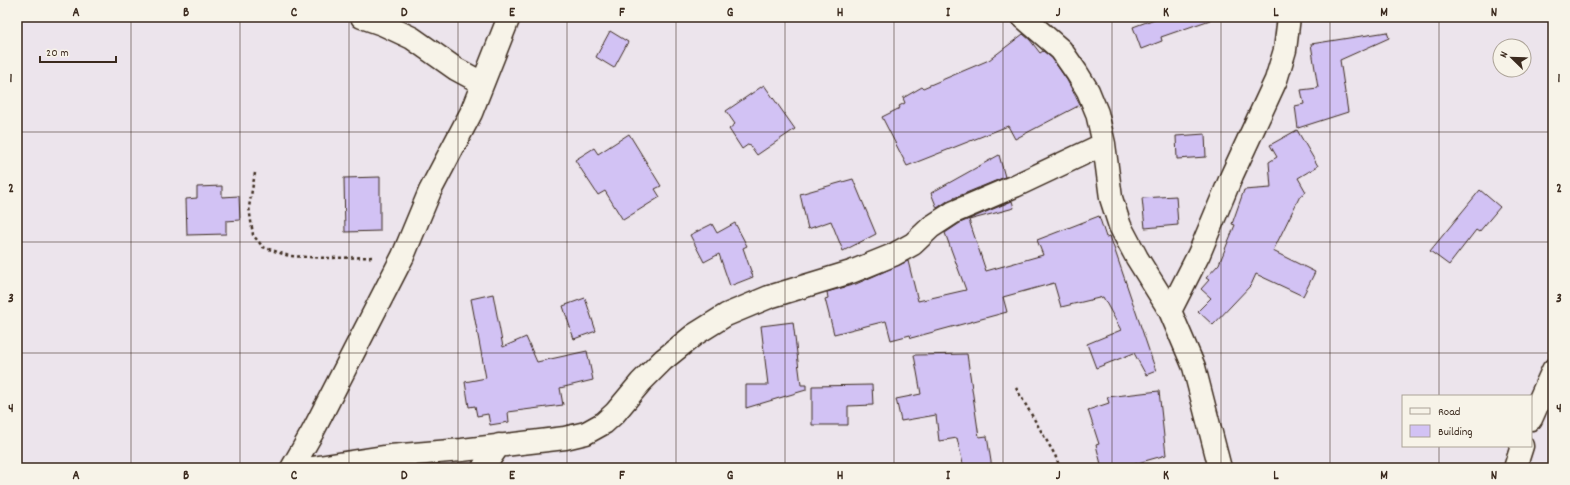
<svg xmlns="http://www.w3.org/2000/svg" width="1570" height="485" font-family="Dekko,sans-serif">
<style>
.building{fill:#d2c2f4;stroke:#3b2a1e}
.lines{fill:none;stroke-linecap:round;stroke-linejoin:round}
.minor-casing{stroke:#3b2a1e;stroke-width:25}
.path{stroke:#3b2a1e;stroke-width:2.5;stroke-dasharray:3 3;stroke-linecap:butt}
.minor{stroke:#f7f3e8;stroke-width:22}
.grid{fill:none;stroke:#3b2a1e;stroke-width:1;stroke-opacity:0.55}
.neatline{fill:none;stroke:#3b2a1e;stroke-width:1.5}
.grid-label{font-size:13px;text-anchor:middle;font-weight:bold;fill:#3b2a1e}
</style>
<rect width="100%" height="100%" fill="#ece4ec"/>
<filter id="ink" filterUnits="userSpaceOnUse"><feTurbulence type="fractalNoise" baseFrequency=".025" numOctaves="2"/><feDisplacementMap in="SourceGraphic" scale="8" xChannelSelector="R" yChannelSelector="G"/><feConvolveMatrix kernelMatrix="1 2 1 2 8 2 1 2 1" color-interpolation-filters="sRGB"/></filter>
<g filter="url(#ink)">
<path class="building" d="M 1160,17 L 1210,17 L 1210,20 L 1161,37 L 1162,41 L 1141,49 L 1133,27 Z
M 610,31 L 628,42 L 614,68 L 596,57 Z
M 1387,32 L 1389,38 L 1340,60 L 1348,112 L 1298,128 L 1295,106 L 1304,104 L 1301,90 L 1318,88 L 1311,44 Z
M 1023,34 L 1030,40 L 1040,53 L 1043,51 L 1052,58 L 1067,80 L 1080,105 L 1015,139 L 1008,126 L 907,166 L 882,117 L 900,108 L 899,106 L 905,103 L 903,98 L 922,87 L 923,88 L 989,60 Z
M 764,85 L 795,129 L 757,155 L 749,144 L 742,149 L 729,129 L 735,124 L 726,111 Z
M 1297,130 L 1318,166 L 1298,178 L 1306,192 L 1300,196 L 1273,251 L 1315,272 L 1303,296 L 1256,274 L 1251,285 L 1213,325 L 1198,311 L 1211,298 L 1201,289 L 1209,280 L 1206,278 L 1219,264 L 1235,225 L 1232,224 L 1244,190 L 1271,188 L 1269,162 L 1277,157 L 1270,145 Z
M 629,134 L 661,186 L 655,189 L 660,197 L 623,220 L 605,191 L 598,195 L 575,160 L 594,148 L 598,154 Z
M 1205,134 L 1206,157 L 1177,159 L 1176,136 Z
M 999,155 L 1005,177 L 949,200 L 937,208 L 931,193 Z
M 380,177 L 380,231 L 345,232 L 344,178 Z
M 853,179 L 876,234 L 843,251 L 831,221 L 808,229 L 800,194 Z
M 222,186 L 222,197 L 239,196 L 240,220 L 226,221 L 226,234 L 187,235 L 186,199 L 197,198 L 197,187 Z
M 1480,190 L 1500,207 L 1479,232 L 1476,230 L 1449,265 L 1430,251 Z
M 1176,196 L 1178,225 L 1145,228 L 1142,198 Z
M 1012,201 L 1014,208 L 969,220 L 986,271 L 1043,255 L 1037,240 L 1099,216 L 1106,237 L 1110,236 L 1156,371 L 1146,375 L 1134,353 L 1096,368 L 1087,344 L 1121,330 L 1103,297 L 1061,307 L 1054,283 L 1003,297 L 1007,312 L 911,338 L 910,335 L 891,340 L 886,321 L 834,334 L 825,299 L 828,298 L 827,292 L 856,284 L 908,261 L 918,301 L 966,290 L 945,233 L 960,223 Z
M 735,223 L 747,246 L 743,248 L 753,277 L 730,286 L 719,254 L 704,262 L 690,235 L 712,224 L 717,233 Z
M 493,294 L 503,347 L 526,337 L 537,362 L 587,351 L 593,380 L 560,388 L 563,405 L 508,412 L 509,422 L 490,425 L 488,414 L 477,416 L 475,406 L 469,407 L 465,382 L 486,378 L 471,299 Z
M 585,298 L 596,331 L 574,339 L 563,306 Z
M 793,322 L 801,385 L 806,385 L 806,390 L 746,408 L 746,385 L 768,385 L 761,326 Z
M 967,354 L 979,437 L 987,436 L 992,468 L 964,468 L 957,438 L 939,441 L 936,415 L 901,421 L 896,399 L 921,394 L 914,355 Z
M 872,385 L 873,405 L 848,406 L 848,425 L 812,425 L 812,386 Z
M 1159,391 L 1166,455 L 1120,468 L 1102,468 L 1096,445 L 1099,444 L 1088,410 L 1109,403 L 1107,397 Z"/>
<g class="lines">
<g class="minor-casing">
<path id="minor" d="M 362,17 L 382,24 L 412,38 L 456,69 L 482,83
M 1023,17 L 1061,50 L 1077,73 L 1088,91 L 1097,113 L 1104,144 L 1111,198 L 1120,226 L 1137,258 L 1170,311 L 1194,367 L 1220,468
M 1170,311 L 1199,254 L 1232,175 L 1276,80 L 1285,50 L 1289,17
M 1531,419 L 1553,370
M 292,468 L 312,433 L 403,256 L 430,191 L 471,113 L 509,17
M 312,468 L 390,456 L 462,450 L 565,438 L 586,433 L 604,423 L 615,413 L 641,382 L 663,360 L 694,335 L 726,315 L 769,297 L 851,272 L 893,255 L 913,244 L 931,227 L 954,212 L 1015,186 L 1104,144
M 483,468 L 499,445
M 1515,468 L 1522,446"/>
</g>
<path class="path" d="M 255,173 L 249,207 L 253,235 L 263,247 L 289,256 L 328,258 L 375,257
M 1016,388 L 1055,455 L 1060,468"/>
<use href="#minor" class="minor"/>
</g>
</g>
<path class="grid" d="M 131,17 L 131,468M 240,17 L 240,468M 349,17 L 349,468M 458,17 L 458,468M 567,17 L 567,468M 676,17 L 676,468M 785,17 L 785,468M 894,17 L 894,468M 1003,17 L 1003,468M 1112,17 L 1112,468M 1221,17 L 1221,468M 1330,17 L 1330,468M 1439,17 L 1439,396M 17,132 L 1553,132M 17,242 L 1553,242M 17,353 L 1553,353M 1439,446 L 1439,468"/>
<rect width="1570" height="485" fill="none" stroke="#f7f3e8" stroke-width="44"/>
<rect x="1402" y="395" width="130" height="52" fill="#f7f3e8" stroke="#aca397"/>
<rect x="1410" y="408" width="20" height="6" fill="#f7f3e8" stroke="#aca397"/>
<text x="1438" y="415" font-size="12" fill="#3b2a1e">Road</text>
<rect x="1410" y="425" width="20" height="12" fill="#d2c2f4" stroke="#aca397"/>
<text x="1438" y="435" font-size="12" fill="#3b2a1e">Building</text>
<g transform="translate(1512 58) rotate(293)"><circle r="19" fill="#f7f3e8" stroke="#aca397"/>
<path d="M0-3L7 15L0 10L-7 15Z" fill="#3b2a1e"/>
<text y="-6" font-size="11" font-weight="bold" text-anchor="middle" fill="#3b2a1e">N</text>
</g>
<path d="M40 56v6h76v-6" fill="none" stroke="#3b2a1e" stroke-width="2"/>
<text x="46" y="56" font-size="12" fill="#3b2a1e" stroke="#f7f3e8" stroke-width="3" paint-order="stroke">20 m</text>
<rect x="22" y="22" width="1526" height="441" class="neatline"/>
<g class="grid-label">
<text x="76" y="16">A</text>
<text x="186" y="16">B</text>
<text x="294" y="16">C</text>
<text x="404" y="16">D</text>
<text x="512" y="16">E</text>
<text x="622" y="16">F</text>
<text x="730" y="16">G</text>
<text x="840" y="16">H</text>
<text x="948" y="16">I</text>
<text x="1058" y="16">J</text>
<text x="1166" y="16">K</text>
<text x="1276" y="16">L</text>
<text x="1384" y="16">M</text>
<text x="1494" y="16">N</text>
<text x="11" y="82">1</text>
<text x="1559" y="82">1</text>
<text x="11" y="192">2</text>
<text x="1559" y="192">2</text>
<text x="11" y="302">3</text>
<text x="1559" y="302">3</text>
<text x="11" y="412">4</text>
<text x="1559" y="412">4</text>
<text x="76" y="479">A</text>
<text x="186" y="479">B</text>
<text x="294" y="479">C</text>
<text x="404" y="479">D</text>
<text x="512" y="479">E</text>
<text x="622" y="479">F</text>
<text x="730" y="479">G</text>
<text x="840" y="479">H</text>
<text x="948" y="479">I</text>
<text x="1058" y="479">J</text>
<text x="1166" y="479">K</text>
<text x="1276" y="479">L</text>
<text x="1384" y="479">M</text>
<text x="1494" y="479">N</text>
</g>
</svg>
